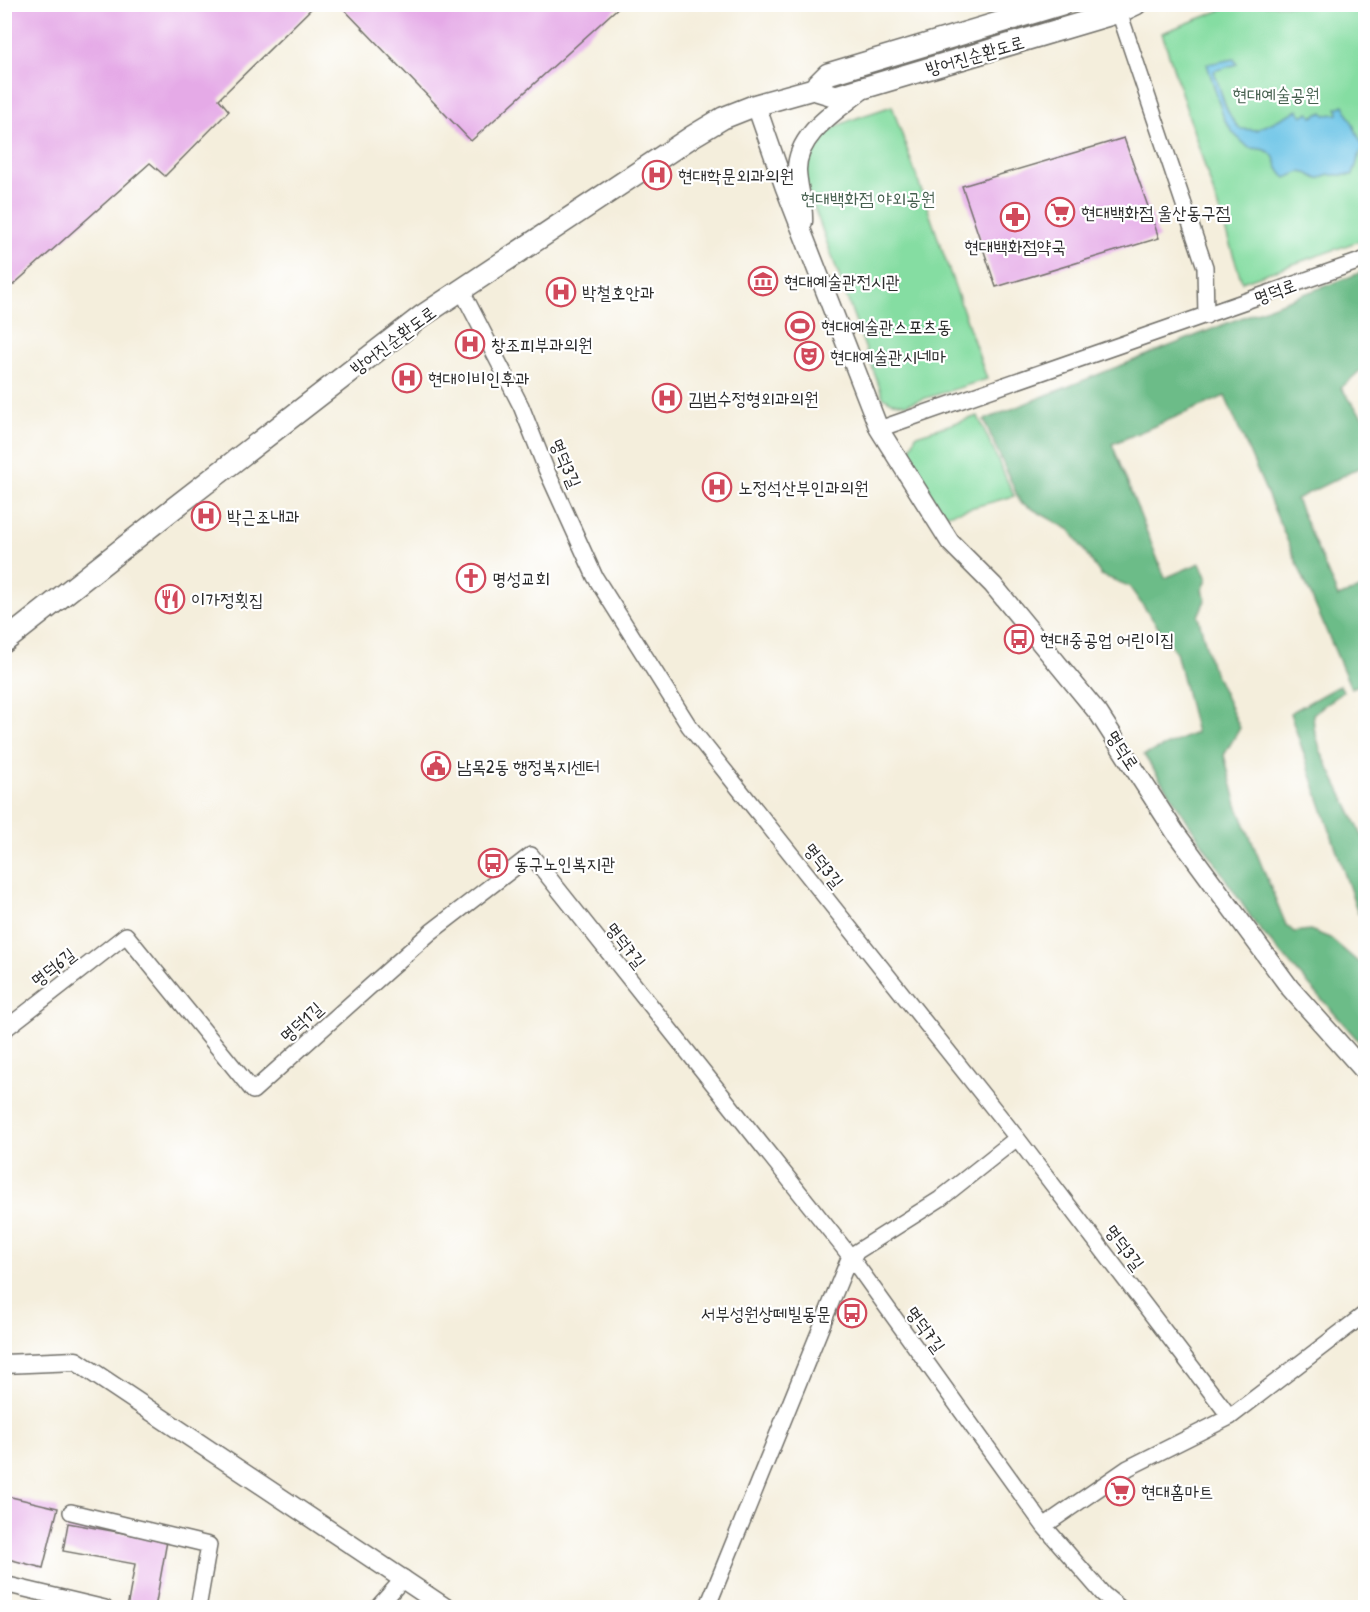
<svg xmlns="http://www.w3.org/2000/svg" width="1370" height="1612" font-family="'Patrick Hand','Poor Story',sans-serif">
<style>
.green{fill:#85dda2;stroke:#588466;stroke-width:1.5}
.forest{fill:#6cbc88;stroke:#4c745a;stroke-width:1.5}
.water{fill:#68c2e6;stroke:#4a7688;stroke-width:1.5}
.building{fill:#e5aae7}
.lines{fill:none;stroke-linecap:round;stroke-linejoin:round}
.minor-casing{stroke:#716f69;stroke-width:18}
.tertiary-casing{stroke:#716f69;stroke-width:21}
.secondary-casing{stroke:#716f69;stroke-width:24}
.minor{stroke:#fff;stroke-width:15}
.tertiary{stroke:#fff;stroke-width:18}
.secondary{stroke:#fff;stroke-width:21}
.labels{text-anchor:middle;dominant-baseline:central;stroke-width:4.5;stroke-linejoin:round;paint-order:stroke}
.street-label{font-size:18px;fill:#2b2b2b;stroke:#fff}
.park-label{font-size:18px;fill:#46604f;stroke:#fff}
.poi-label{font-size:18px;fill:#2b2b2b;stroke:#fff;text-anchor:start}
</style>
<rect width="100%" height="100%" fill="#fff"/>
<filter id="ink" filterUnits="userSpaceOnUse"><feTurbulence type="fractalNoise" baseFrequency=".0167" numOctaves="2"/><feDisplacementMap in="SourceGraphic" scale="12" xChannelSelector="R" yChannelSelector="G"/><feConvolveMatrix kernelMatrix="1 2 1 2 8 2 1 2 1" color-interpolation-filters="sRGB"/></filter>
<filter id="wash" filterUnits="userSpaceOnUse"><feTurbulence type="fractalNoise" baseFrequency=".008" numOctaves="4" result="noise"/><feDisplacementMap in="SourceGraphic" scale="24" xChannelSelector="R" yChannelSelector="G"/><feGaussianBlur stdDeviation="1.35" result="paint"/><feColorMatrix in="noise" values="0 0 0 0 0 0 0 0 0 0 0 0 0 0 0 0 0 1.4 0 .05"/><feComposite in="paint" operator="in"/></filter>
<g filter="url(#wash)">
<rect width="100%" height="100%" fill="#f4eedc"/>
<path class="green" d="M 1234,5 L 1365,5 L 1365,239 L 1242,282 L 1162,33 Z
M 892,106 L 987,379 L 907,404 L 892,402 L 883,397 L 802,174 C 813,125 851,121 892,106 Z
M 978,416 L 1014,496 L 941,516 L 906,460 L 916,435 Z"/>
<path class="forest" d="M 1365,271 L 1365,366 L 1341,388 L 1365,420 L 1365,465 L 1296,499 L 1338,597 L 1365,587 L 1365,683 L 1351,688 L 1225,396 L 1112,444 L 1165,578 L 1200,563 L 1207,579 L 1202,591 L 1206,598 L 1198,616 L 1211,665 L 1240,728 L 1224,755 L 1237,805 L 1286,925 L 1294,932 L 1310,930 L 1330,938 L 1365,968 L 1365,1048 L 1256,925 L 1144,755 L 1196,733 L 1176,652 L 1129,586 L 1101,575 L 1070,530 L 1020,502 L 984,420 L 1230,322 Z
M 1340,685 L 1343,691 L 1313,714 L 1314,728 L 1321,752 L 1365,841 L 1365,916 L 1358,913 L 1290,713 Z"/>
<path class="water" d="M 1234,59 L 1237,64 L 1214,71 C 1222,93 1224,112 1240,129 L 1257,130 L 1298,110 L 1302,116 L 1309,112 L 1312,117 L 1323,112 L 1325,115 L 1338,114 L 1337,108 L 1344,105 L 1364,149 L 1360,153 L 1353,175 L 1329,175 L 1318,179 L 1302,171 L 1286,178 C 1268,164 1285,149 1249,148 L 1234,134 L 1224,119 L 1207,64 Z"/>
<g id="blocks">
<path class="building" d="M 4,4 L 316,4 L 219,99 L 229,111 L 165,176 L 150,163 L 4,293 Z
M 339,4 L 622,4 L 471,141 Z
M 1124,138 L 1159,238 L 996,287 L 962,186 Z
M 7,1496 L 58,1508 L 43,1568 L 4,1558 L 4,1507 Z
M 68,1523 L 167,1541 L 155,1608 L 127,1608 L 135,1564 L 63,1551 Z"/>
</g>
</g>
<g filter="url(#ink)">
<use href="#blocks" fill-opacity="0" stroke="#716f69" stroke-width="1.5"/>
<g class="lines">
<g class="minor-casing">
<path id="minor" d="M 1119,12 L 1205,267 L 1206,316
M 462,291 L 521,406 L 546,469 L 595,577 L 689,726 L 1017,1138 L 1230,1417
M 879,429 L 1366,259
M 4,1030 L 126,935 L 253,1091 L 431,932 L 531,855 L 850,1256 L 1044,1526 L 1103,1594 L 1120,1608
M 71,1512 L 209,1545 L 198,1608
M 1044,1526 L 1128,1468 L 1230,1417 L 1366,1313
M 4,1584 L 105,1608
M 377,1608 L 404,1578
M 707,1608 L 850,1256 L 940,1199 L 1017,1138"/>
</g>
<g class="tertiary-casing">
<path id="tertiary" d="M 756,105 L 785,188 L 879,429 L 950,542 L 993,585 L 1099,714 L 1175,832 L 1290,988 L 1366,1073
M 803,222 C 804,204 798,189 797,171 C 796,134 838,110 863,89
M 4,1364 L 76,1361 L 446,1608"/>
</g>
<g class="secondary-casing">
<path id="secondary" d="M 813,89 L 836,96 L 1119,12 L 1136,4
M 4,642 L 174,508 L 422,316 L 693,136 L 723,118 L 756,105 L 813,89 L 828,74 L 1062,4"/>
</g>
<use href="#minor" class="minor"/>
<use href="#tertiary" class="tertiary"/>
<use href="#secondary" class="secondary"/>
</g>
</g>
<defs>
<g id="hospital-ring" transform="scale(1.5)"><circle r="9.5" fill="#fff" stroke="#d1495b" stroke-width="1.5"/><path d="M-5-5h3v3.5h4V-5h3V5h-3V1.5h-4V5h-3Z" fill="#d1495b"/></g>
<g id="supermarket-ring" transform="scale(1.5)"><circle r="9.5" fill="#fff" stroke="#d1495b" stroke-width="1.5"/><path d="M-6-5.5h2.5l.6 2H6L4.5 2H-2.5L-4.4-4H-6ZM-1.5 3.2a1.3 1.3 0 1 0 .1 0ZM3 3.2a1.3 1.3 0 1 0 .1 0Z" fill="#d1495b"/></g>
<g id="pharmacy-ring" transform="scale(1.5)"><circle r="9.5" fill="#fff" stroke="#d1495b" stroke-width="1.5"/><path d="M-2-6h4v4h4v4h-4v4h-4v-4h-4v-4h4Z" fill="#d1495b"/></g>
<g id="museum-ring" transform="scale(1.5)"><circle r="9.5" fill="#fff" stroke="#d1495b" stroke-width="1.5"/><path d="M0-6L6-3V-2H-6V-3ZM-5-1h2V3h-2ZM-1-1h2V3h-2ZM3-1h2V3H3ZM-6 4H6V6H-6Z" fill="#d1495b"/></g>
<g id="stadium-ring" transform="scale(1.5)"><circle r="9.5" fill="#fff" stroke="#d1495b" stroke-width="1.5"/><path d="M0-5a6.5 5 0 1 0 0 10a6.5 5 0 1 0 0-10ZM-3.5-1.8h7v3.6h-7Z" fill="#d1495b"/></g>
<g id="theatre-ring" transform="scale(1.5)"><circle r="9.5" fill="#fff" stroke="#d1495b" stroke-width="1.5"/><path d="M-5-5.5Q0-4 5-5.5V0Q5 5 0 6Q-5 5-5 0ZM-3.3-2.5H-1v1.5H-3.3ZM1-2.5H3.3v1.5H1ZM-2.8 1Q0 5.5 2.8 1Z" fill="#d1495b"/></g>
<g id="church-ring" transform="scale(1.5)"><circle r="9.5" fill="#fff" stroke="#d1495b" stroke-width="1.5"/><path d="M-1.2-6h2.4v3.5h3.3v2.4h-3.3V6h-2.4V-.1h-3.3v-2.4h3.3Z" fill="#d1495b"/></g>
<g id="restaurant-ring" transform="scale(1.5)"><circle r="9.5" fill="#fff" stroke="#d1495b" stroke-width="1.5"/><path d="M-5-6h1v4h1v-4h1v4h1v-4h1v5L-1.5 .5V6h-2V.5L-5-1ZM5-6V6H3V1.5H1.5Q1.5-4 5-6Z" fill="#d1495b"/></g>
<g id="bus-ring" transform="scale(1.5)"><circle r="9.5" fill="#fff" stroke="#d1495b" stroke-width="1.5"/><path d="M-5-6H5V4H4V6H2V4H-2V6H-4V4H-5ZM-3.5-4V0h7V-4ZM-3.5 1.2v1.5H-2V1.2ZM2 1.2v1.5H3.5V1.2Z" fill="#d1495b"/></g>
<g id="civic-ring" transform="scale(1.5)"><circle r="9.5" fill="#fff" stroke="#d1495b" stroke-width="1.5"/><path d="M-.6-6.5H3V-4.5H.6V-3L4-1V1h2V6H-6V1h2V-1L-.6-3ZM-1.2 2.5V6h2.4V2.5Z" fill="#d1495b"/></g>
</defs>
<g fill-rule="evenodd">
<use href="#hospital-ring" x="657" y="175"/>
<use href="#supermarket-ring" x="1060" y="212"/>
<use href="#pharmacy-ring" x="1015" y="217"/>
<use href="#museum-ring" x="763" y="281"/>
<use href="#hospital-ring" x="561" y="292"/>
<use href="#stadium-ring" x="800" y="326"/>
<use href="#hospital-ring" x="470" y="344"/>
<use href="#theatre-ring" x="809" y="356"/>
<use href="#hospital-ring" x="407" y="378"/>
<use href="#hospital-ring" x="667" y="398"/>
<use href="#hospital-ring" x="717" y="487"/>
<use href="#hospital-ring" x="206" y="516"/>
<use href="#church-ring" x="471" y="578"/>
<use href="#restaurant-ring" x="170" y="599"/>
<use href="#bus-ring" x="1019" y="639"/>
<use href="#civic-ring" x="436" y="766"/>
<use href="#bus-ring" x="493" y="863"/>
<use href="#bus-ring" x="852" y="1313"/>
<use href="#supermarket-ring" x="1120" y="1491"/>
</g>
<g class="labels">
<g class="street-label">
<text transform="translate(975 55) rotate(-16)">방어진순환도로</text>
<text transform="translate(1275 291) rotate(-20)">명덕로</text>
<text transform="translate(393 340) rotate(-37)">방어진순환도로</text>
<text transform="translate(566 463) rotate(67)">명덕3길</text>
<text transform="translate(1123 750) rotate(57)">명덕로</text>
<text transform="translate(824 865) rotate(52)">명덕3길</text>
<text transform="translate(626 945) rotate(52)">명덕7길</text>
<text transform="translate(53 967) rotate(-38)">명덕6길</text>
<text transform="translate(301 1022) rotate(-42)">명덕1길</text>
<text transform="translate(1125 1247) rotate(53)">명덕3길</text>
<text transform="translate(926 1329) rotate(54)">명덕7길</text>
</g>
<g class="park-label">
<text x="1276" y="94">현대예술공원</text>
<text x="868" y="198">현대백화점 야외공원</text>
</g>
<g class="poi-label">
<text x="678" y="175">현대학문외과의원</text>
<text x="1081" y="212">현대백화점 울산동구점</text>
<text x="1015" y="246" text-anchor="middle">현대백화점약국</text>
<text x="784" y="281">현대예술관전시관</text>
<text x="582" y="292">박철호안과</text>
<text x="821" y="326">현대예술관스포츠동</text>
<text x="491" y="344">창조피부과의원</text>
<text x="830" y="356">현대예술관시네마</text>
<text x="428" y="378">현대이비인후과</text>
<text x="688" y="398">김범수정형외과의원</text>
<text x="738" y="487">노정석산부인과의원</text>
<text x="227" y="516">박근조내과</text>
<text x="492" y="578">명성교회</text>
<text x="191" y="599">이가정횟집</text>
<text x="1040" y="639">현대중공업 어린이집</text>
<text x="457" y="766">남목2동 행정복지센터</text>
<text x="514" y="863">동구노인복지관</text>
<text x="831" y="1313" text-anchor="end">서부성원상떼빌동문</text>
<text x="1141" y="1491">현대홈마트</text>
</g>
</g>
<rect width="1370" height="1612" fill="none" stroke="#fff" stroke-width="24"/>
</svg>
